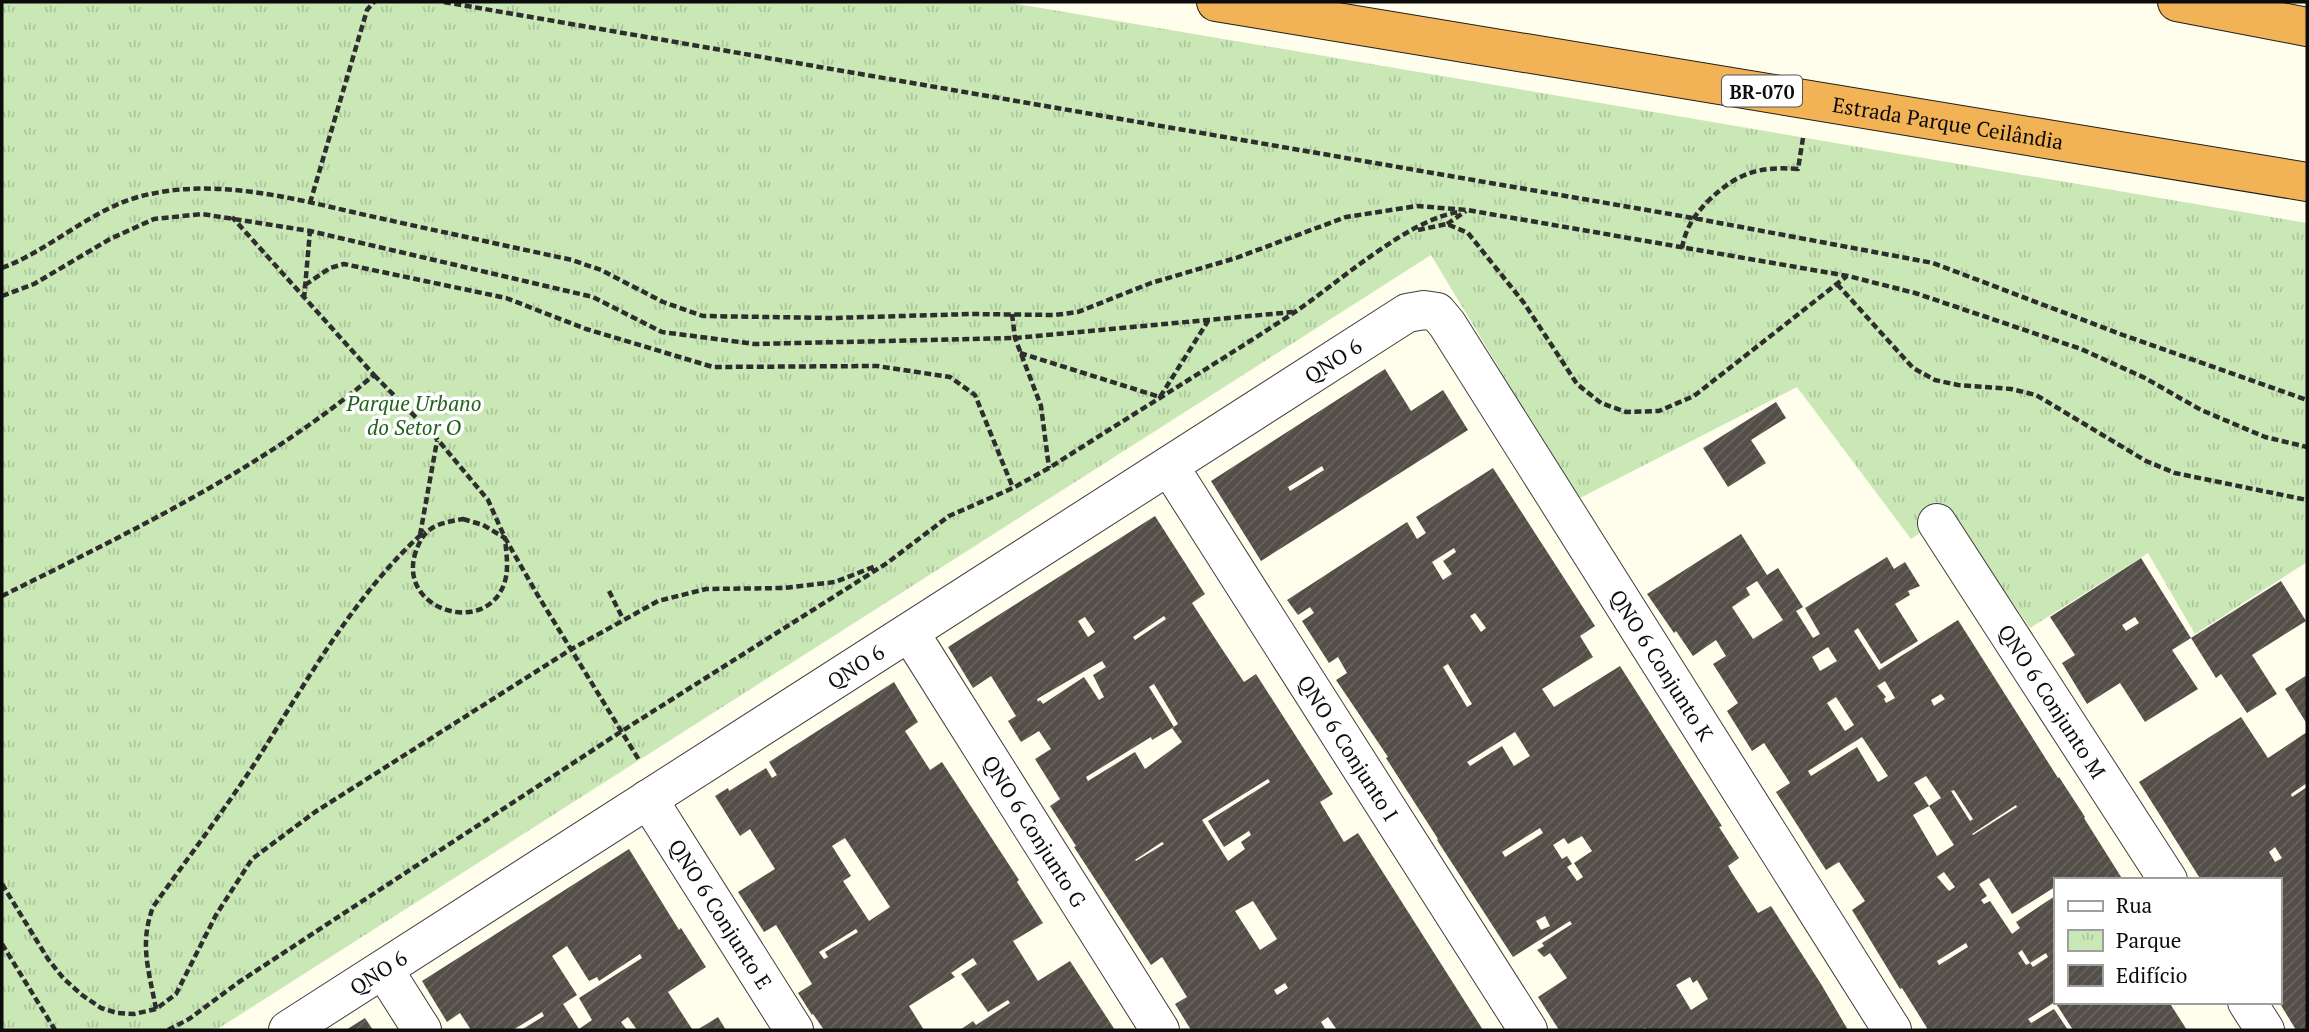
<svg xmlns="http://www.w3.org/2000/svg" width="2309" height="1032" font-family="'PT Serif',serif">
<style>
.park{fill:url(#park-tufts)}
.building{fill:url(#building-hatch);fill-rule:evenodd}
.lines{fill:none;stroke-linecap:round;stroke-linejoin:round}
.minor-casing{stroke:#3f3f3f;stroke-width:40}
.highway-casing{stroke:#1d1d1d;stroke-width:40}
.path{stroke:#2e2e2e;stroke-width:4.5;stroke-dasharray:7 3.5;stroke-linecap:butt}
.minor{stroke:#fff;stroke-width:38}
.highway{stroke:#f2b256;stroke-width:38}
.labels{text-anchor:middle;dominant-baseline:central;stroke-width:7;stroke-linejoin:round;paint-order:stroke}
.shield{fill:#fff;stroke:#555;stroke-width:2}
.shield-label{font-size:19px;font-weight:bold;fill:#0c0c0c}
.street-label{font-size:21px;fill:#0c0c0c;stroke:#fff}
.park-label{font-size:21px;font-style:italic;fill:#23621e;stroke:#fff}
</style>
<defs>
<pattern id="park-tufts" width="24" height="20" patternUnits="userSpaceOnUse" patternTransform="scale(1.75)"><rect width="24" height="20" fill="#c9e8b6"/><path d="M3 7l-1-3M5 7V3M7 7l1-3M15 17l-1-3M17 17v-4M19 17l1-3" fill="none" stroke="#abc69b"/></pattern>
<pattern id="building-hatch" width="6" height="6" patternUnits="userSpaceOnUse" patternTransform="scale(1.75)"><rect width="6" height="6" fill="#544e48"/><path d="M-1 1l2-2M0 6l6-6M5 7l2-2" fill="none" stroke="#68635e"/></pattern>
</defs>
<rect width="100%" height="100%" fill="#fffdeb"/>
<path class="park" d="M 2,2 L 1006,2 L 2307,223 L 2307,562 L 2195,634 L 2148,553 L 2030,628 L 1951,512 L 1911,539 L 1797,387 L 1578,499 L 1431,255 L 216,1030 L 2,1030 Z"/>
<path class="building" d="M 1385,369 L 1411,411 L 1443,390 L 1468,430 L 1261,561 L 1211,481 ZM 1322,466 L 1324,470 L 1290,491 L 1288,487 Z
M 1776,402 L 1786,418 L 1751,440 L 1766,463 L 1728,487 L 1703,448 Z
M 1493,468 L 1595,626 L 1580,636 L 1593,657 L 1542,689 L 1554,707 L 1620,666 L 1722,826 L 1719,827 L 1739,858 L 1728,866 L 1732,873 L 1758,913 L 1771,906 L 1821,984 L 1848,1030 L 1646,1030 L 1645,1028 L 1642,1030 L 1559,1030 L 1538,997 L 1567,978 L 1550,953 L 1544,957 L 1537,950 L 1544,946 L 1542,943 L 1572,924 L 1570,921 L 1513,957 L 1437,840 L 1438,839 L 1386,758 L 1388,757 L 1336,680 L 1347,673 L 1338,657 L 1329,663 L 1302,621 L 1314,613 L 1310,607 L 1298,615 L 1287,600 L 1407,522 L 1417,539 L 1426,533 L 1416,517 ZM 1454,548 L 1456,552 L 1443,561 L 1452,574 L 1443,580 L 1432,562 ZM 1475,613 L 1486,628 L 1481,632 L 1470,616 ZM 1448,664 L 1472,704 L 1467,707 L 1443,667 ZM 1515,732 L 1530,756 L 1514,766 L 1502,746 L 1470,766 L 1467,762 ZM 1540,828 L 1543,833 L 1505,857 L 1502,852 ZM 1582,836 L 1592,851 L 1574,863 L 1583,877 L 1577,881 L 1567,867 L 1572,864 L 1567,856 L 1562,859 L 1553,845 L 1564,838 L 1568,844 ZM 1545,916 L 1550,926 L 1541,930 L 1536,921 ZM 1690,977 L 1693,983 L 1697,980 L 1708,999 L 1691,1010 L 1676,985 Z
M 1155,516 L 1205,594 L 1192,603 L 1218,643 L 1244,682 L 1256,674 L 1333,794 L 1320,802 L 1344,842 L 1358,833 L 1483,1030 L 1337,1030 L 1328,1017 L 1321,1022 L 1326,1030 L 1191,1030 L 1175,1004 L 1187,997 L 1162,957 L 1151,965 L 1074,847 L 1076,846 L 1050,806 L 1060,799 L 1035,759 L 1051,749 L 1039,731 L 1021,742 L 1008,721 L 1016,716 L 991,676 L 973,688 L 948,647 ZM 1164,616 L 1166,619 L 1135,640 L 1133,637 ZM 1085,617 L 1095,632 L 1088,637 L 1078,621 ZM 1102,661 L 1106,667 L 1093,675 L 1104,697 L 1099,700 L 1084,677 L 1043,704 L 1040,700 L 1038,702 L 1037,699 ZM 1154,684 L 1178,724 L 1172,728 L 1182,742 L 1145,769 L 1135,752 L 1088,781 L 1086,777 L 1151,737 L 1152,740 L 1174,727 L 1149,687 ZM 1268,779 L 1270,782 L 1208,821 L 1224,847 L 1249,831 L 1251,835 L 1241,842 L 1245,849 L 1228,861 L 1202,820 ZM 1162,842 L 1164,844 L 1136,861 L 1135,860 ZM 1253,901 L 1277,939 L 1260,950 L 1235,911 ZM 1285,983 L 1288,988 L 1277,995 L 1274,990 Z
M 1741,534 L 1767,575 L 1778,568 L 1803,607 L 1796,611 L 1813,638 L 1820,634 L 1805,608 L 1887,557 L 1894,569 L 1905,562 L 1920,586 L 1908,591 L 1910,595 L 1895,604 L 1918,641 L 1881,664 L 1858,628 L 1854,631 L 1879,670 L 1958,620 L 2058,778 L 2059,777 L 2085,817 L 2084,818 L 2123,880 L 2055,880 L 2055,887 L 2012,914 L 1989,878 L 1979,884 L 1987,896 L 1981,900 L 1984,904 L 1990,901 L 2012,934 L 2020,928 L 2016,922 L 2055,896 L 2055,1002 L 2028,1019 L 2031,1023 L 2054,1009 L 2068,1030 L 1926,1030 L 1927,1028 L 1902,988 L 1900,989 L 1852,910 L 1865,901 L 1839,862 L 1826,870 L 1776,792 L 1790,783 L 1764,743 L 1752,751 L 1727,711 L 1738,703 L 1713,664 L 1726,656 L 1716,640 L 1693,656 L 1676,631 L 1674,633 L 1647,594 ZM 1757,581 L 1783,620 L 1753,639 L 1732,607 L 1750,595 L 1746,588 ZM 1828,647 L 1837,661 L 1820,671 L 1812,657 ZM 1885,681 L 1895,698 L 1886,703 L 1884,699 L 1886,697 L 1877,686 ZM 1941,694 L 1945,699 L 1934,706 L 1931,700 ZM 1836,697 L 1854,725 L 1845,731 L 1827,703 ZM 1862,737 L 1888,776 L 1878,782 L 1857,747 L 1811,776 L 1808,771 ZM 1926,776 L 1941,798 L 1929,806 L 1954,845 L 1937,856 L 1913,815 L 1929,806 L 1914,783 ZM 1954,790 L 1973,819 L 1970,821 L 1951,791 ZM 2016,805 L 2017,807 L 1973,835 L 1972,834 ZM 1944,872 L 1955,887 L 1949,891 L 1937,877 ZM 1966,943 L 1968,947 L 1939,965 L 1937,961 ZM 2022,950 L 2030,963 L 2046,953 L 2048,957 L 2033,967 L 2030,963 L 2026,965 L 2018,953 Z
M 2141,558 L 2191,638 L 2281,581 L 2306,621 L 2252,655 L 2277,694 L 2247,713 L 2221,674 L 2216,678 L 2191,638 L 2172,650 L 2198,689 L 2145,722 L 2120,683 L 2087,704 L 2062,663 L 2075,655 L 2050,617 ZM 2135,617 L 2139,623 L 2126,631 L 2122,625 Z
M 2307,675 L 2307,724 L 2285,689 Z
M 894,682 L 918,722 L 905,731 L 930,770 L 942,762 L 1019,880 L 1017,882 L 1043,923 L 1013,941 L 1038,981 L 1070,961 L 1115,1030 L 960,1030 L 973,1021 L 976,1025 L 1010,1003 L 1008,1000 L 988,1012 L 961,974 L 977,964 L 973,958 L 951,973 L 955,977 L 909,1006 L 924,1030 L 824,1030 L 813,1014 L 812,1015 L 798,993 L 812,984 L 800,964 L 776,925 L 764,932 L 738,892 L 775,869 L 750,829 L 740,836 L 715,796 L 728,788 L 729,791 L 766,768 L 772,778 L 777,775 L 769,762 ZM 845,838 L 890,907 L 869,921 L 843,881 L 851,876 L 832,846 ZM 856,929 L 858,932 L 825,952 L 828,957 L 824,959 L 819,952 Z
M 2241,717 L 2268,758 L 2307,732 L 2307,783 L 2291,794 L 2292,797 L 2307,787 L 2307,1030 L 2296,1030 L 2279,1002 L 2279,880 L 2201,880 L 2139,782 ZM 2275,847 L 2282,858 L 2275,862 L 2269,852 Z
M 629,849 L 679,930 L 681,928 L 706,967 L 668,992 L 692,1029 L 637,1030 L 628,1017 L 621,1022 L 627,1030 L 521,1030 L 544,1016 L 542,1012 L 513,1030 L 471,1030 L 460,1013 L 447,1022 L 422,981 ZM 567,946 L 589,981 L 597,977 L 599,981 L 640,954 L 642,958 L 579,998 L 592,1020 L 579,1029 L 563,1004 L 577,995 L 552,956 Z
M 2055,1002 L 2169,1002 L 2187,1030 L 2073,1030 Z
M 718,1017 L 726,1030 L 697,1030 Z
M 365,1018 L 373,1030 L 346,1030 L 357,1023 Z"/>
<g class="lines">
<g class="minor-casing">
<g id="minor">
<path id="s1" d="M 1169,466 L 1528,1030"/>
<path id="s2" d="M 1937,523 L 2168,880"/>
<path id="s3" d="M 910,633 L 1160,1030"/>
<path id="s4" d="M 648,799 L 794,1030"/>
<path d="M 384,970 L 422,1030"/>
<path d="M 2247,1002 L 2265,1030"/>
<path id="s5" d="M 288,1030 L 1407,313 L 1424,310 L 1437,312 L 1447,324 L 1892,1030"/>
</g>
</g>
<g class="highway-casing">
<g id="highway">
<path id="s6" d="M 1216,2 L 2307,182"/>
<path d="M 2177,2 L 2307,27"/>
</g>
</g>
<path class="path" d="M 444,2 L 1693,218 L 1933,263 L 2123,335 L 2307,400
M 310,203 L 367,10 L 374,2
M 1447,224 L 1466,211
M 1418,230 L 1447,224 L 1468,233 L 1524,303 L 1577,384 L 1601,403 L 1626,412 L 1659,411 L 1694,396 L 1847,276
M 1682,248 C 1686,227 1694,216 1708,201 C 1737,173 1758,166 1798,169 L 1803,138
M 2,268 C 50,250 89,211 138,197 C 218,175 301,201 379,218 C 443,232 507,246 572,260 L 601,270 L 663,302 L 703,316 L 832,318 L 972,314 L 1055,315 L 1078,312 L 1151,283 L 1236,258 L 1346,217 L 1417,206 L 1467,210 L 1848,276 L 1915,293 L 2081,349 L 2145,378 L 2201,410 L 2265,437 L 2307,447
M 1837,284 L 1913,368 L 1935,380 L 1958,385 L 2011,389 L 2036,395 L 2146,461 L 2175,473 L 2307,500
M 305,285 L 330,268 L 344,264 L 506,298 L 586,329 L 713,367 L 877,366 L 950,377 L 975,395 L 1013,488
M 2,296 L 34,284 L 110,239 L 154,219 L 202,214 L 310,231 L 593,297 L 662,332 L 755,344 L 1015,338 L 1293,312
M 304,299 L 310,231
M 1012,314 L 1015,338 L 1041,406 L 1049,468
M 1020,353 L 1160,397 L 1208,321
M 374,375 L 438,440 L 488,500 L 505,538 L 537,594 L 639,760
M 463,519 L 483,525 L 505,538 C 506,552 509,567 505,581 C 489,637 398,612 415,554 C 424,526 436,524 463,519 Z
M 420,535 L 437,441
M 609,591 L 623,619
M 2,596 C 130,532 264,468 374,375 L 232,217
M 2,884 L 48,959 L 64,979 L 82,995 L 101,1008 L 117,1013 L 134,1014 L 156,1009 L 176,994 L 216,915 L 252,859 L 315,812 L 570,650 L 658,601 L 706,589 L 784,588 L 835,582 L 876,566
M 2,944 L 55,1030
M 156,1009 C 149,971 139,944 153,907 C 187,859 223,812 255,763 C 306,683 354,594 425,531
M 168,1030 L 189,1019 L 239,982 L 622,731 L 887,563 L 949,516 L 1013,488 L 1049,468 C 1130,416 1212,366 1292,314 C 1337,284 1408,219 1459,212"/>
<use href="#minor" class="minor"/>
<use href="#highway" class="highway"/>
</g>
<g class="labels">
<rect class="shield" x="1722" y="75.5" width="80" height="31" rx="5"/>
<g class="shield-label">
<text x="1762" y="91">BR-070</text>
</g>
<g class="street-label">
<text stroke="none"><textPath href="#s6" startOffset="742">Estrada Parque Ceilândia</textPath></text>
<text stroke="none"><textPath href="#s5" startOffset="1241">QNO 6</textPath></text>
<text stroke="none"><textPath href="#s5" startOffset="1778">QNO 6 Conjunto K</textPath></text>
<text stroke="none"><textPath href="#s5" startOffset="674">QNO 6</textPath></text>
<text stroke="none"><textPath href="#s2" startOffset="212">QNO 6 Conjunto M</textPath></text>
<text stroke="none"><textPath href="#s1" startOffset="334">QNO 6 Conjunto I</textPath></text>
<text stroke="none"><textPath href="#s3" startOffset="234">QNO 6 Conjunto G</textPath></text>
<text stroke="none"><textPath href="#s4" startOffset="136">QNO 6 Conjunto E</textPath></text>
<text stroke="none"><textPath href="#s5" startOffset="107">QNO 6</textPath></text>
</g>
<g class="park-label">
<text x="414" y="403">Parque Urbano<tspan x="414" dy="24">do Setor O</tspan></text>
</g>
</g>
<rect width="2309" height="1032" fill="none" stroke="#0c0c0c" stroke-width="7"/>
<rect x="2054" y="878" width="228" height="126" fill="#ffffff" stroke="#9e9e9e" stroke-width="2"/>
<rect x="2068" y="901" width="35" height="10" fill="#ffffff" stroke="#9e9e9e" stroke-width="2"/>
<text x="2116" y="913" font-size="21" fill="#0c0c0c">Rua</text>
<rect x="2068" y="930" width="35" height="21" fill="url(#park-tufts)" stroke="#9e9e9e" stroke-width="2"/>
<text x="2116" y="948" font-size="21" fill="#0c0c0c">Parque</text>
<rect x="2068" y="965" width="35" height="21" fill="url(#building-hatch)" stroke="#9e9e9e" stroke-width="2"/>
<text x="2116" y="983" font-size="21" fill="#0c0c0c">Edifício</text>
</svg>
